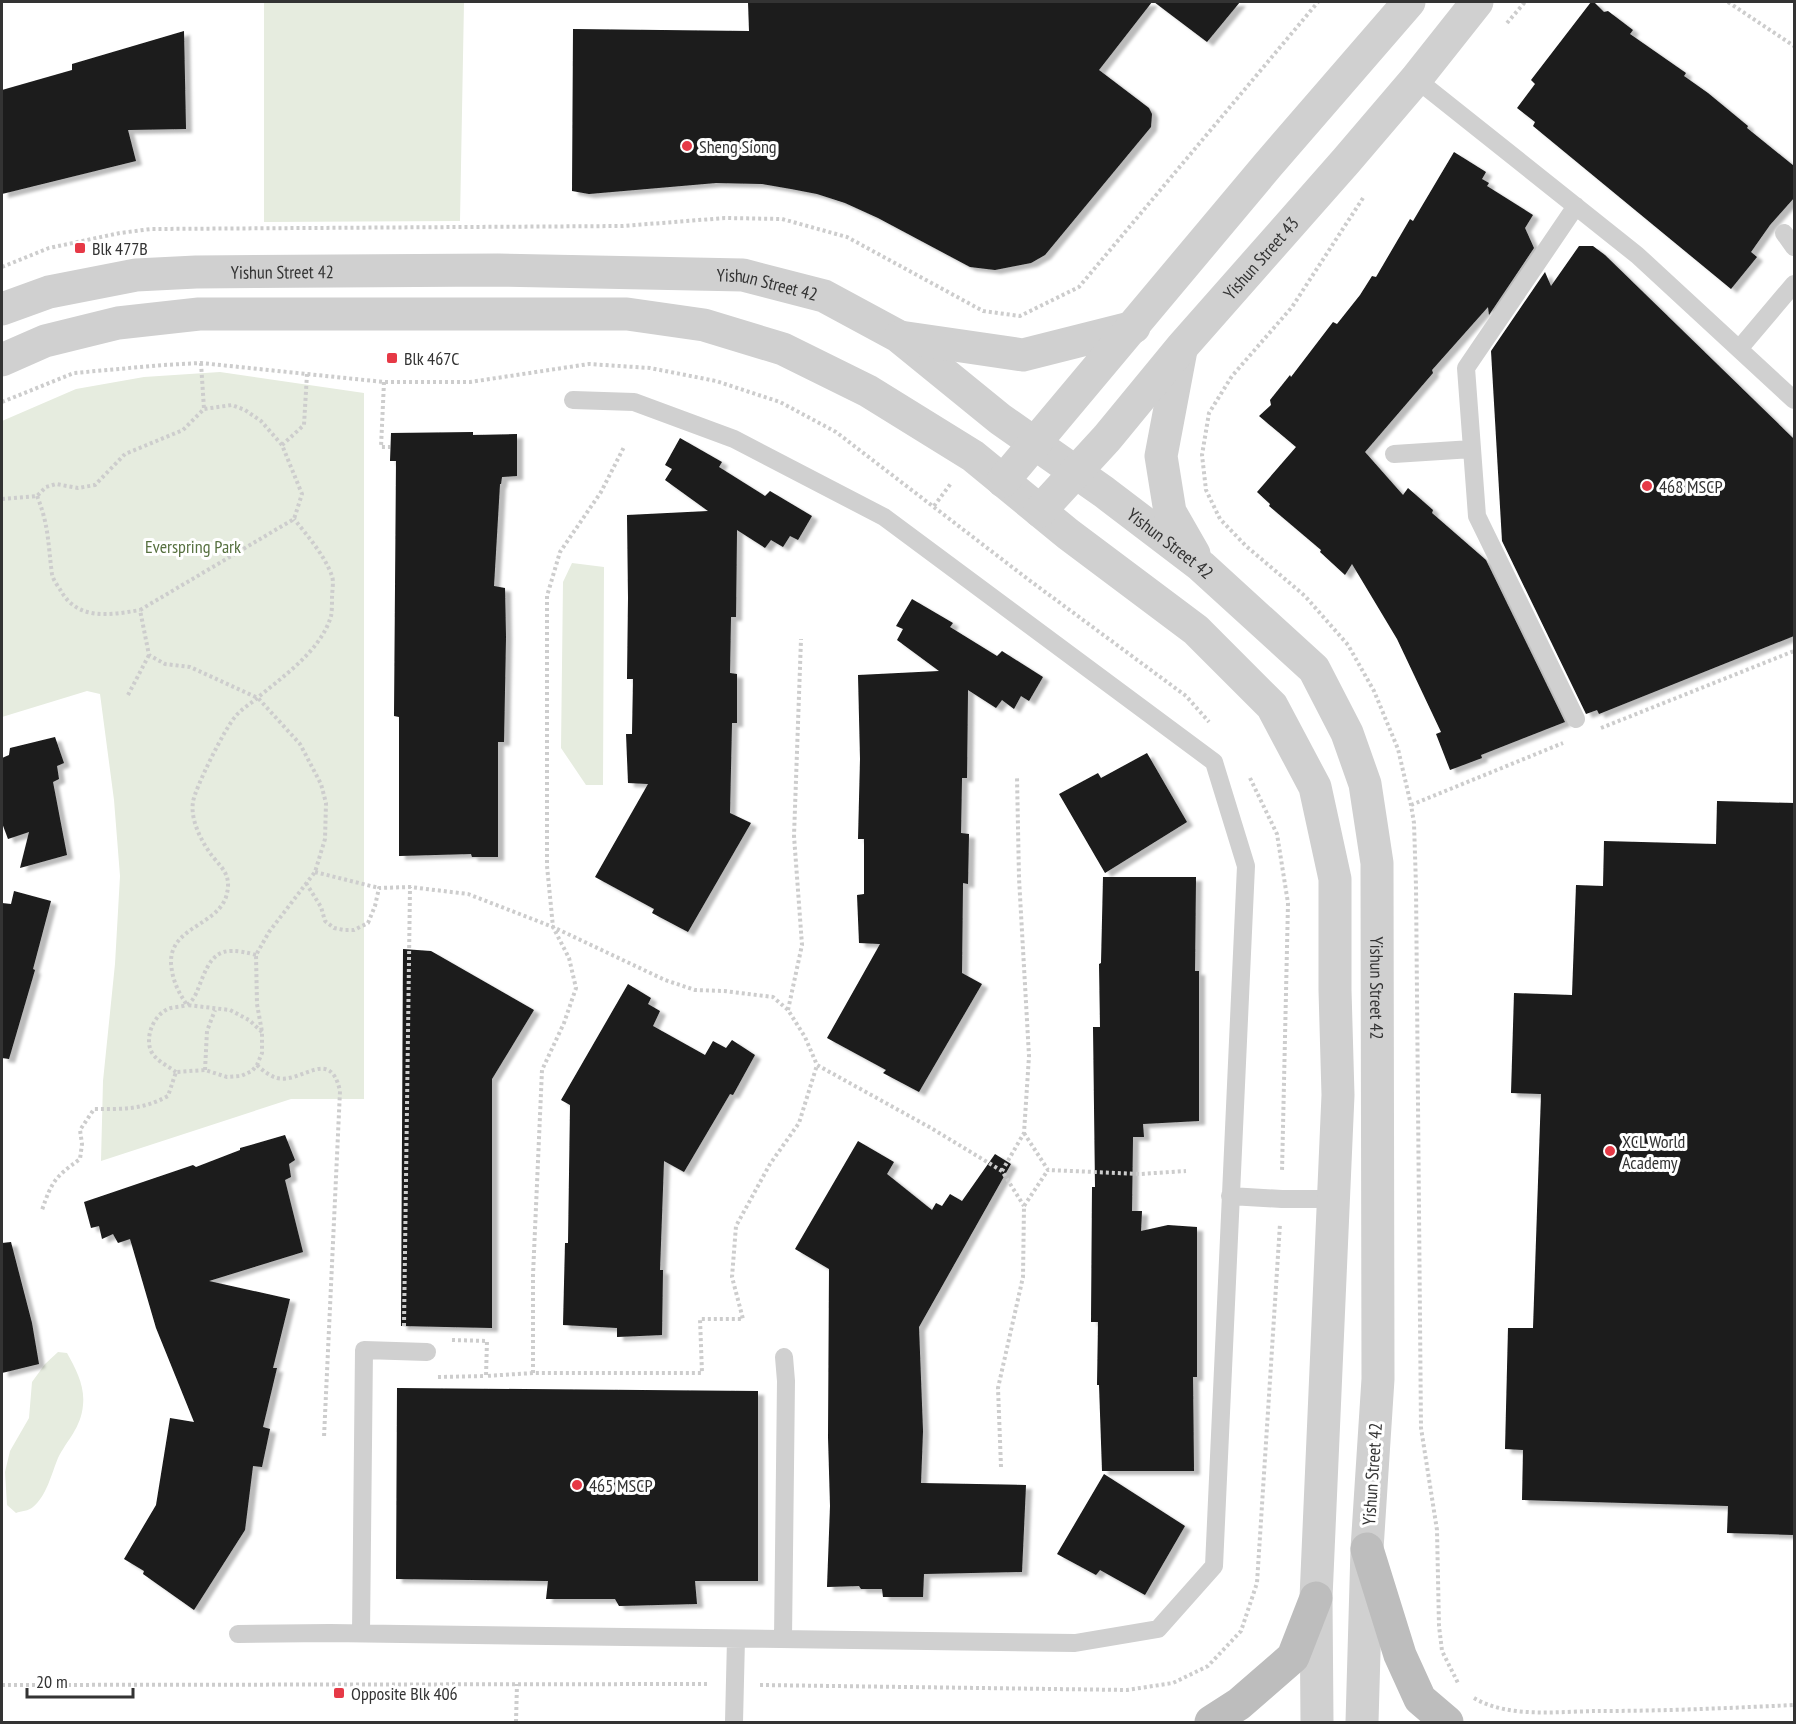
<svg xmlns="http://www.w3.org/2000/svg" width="1796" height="1724" font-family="'PT Sans Narrow',sans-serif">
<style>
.green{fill:#e6ecdf}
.building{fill:#1a1a1a;filter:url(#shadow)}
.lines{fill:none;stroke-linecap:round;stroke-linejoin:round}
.path{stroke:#cdcdcd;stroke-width:4;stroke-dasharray:3 3;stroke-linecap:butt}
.lane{stroke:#d0d0d0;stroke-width:18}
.street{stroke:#d0d0d0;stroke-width:33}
.secondary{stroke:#bdbdbd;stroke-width:33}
.poi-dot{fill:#e63946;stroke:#fff;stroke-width:2}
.labels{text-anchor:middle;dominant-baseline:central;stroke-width:6;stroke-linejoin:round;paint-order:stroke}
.poi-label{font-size:18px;fill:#333;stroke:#fff;text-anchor:start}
.street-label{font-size:18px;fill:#333;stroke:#fff}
.park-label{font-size:18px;fill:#56703f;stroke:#fff}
</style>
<defs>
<filter id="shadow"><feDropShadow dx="6" dy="4" stdDeviation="1.5" flood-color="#0004"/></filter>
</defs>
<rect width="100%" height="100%" fill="#fff"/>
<path class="green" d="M 264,2 L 464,2 L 460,221 L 264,222 Z
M 220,372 L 364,393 L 364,1099 L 291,1099 L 101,1161 L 103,1081 L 115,964 L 120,876 L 114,800 L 100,694 L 87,691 L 2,717 L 2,421 L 76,389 L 144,377 Z
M 572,563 L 604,567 L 603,785 L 586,785 L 561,748 L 563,582 Z
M 58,1352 L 67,1353 C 76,1369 85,1386 83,1405 C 81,1428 67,1440 58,1458 C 51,1475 47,1495 33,1507 C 29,1511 21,1511 16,1513 L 7,1505 L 5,1472 L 10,1451 L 29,1418 L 32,1382 L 45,1364 Z"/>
<path class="building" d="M 748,2 L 1152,2 L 1099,70 L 1149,108 L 1152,114 L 1151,127 L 1045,255 L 1031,263 L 995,270 L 970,267 L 878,218 L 845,203 L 817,194 L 791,189 L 762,184 L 716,183 L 589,194 L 572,191 L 573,29 L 749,31 Z
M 1154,2 L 1240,2 L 1207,42 Z
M 1591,2 L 1594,2 L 1604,12 L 1608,11 L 1633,30 L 1630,34 L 1686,73 L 1684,76 L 1708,93 L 1748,126 L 1747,128 L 1794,166 L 1794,198 L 1770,225 L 1751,252 L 1757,257 L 1731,289 L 1533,126 L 1535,122 L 1517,108 L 1535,84 L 1531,80 Z
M 184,31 L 186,129 L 128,130 L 136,161 L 2,194 L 2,90 L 72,70 L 72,64 Z
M 1454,152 L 1486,172 L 1482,179 L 1489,183 L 1487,186 L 1533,215 L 1525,228 L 1534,248 L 1489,315 L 1488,307 L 1432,370 L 1433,373 L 1365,452 L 1403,495 L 1408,488 L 1433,510 L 1432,513 L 1486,560 L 1565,722 L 1481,755 L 1482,758 L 1450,770 L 1436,734 L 1441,732 L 1397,639 L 1352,564 L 1345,575 L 1320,552 L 1321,550 L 1269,506 L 1270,504 L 1257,492 L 1296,447 L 1259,416 L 1271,405 L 1270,400 L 1290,375 L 1291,377 L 1333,322 L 1337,324 L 1360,295 L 1372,276 L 1376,277 L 1410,219 L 1413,221 Z
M 1579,246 L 1593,246 L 1605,255 L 1794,439 L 1794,636 L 1599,714 L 1597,710 L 1586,714 L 1502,541 L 1491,351 L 1545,272 L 1551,286 Z
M 473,432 L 473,435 L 517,434 L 517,476 L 502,477 L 501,484 L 500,484 L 494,586 L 505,588 L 506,637 L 504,742 L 498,742 L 498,857 L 472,857 L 471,854 L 399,856 L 399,717 L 394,716 L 396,461 L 390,461 L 391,433 Z
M 680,438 L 722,462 L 719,467 L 765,496 L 770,491 L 812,516 L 798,540 L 790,536 L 783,547 L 771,540 L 765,548 L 737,530 L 736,617 L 731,617 L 730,673 L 737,674 L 737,723 L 732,723 L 730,813 L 751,823 L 688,932 L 652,913 L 654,909 L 595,877 L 648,784 L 628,783 L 626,734 L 632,734 L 633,679 L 627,679 L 628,598 L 627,515 L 708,511 L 665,480 L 672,469 L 665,465 Z
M 912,599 L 953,623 L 950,627 L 997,656 L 1002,651 L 1043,677 L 1029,701 L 1021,696 L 1014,709 L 1002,700 L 996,708 L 968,690 L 967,778 L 962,778 L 961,833 L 969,834 L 968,884 L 963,883 L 962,973 L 982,984 L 919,1092 L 883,1073 L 886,1070 L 827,1038 L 880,944 L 859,943 L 857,895 L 864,894 L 864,839 L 858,839 L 860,759 L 858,675 L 939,671 L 897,640 L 903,629 L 896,626 Z
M 55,737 L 64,763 L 57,766 L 59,779 L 53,782 L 67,855 L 20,868 L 29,832 L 8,839 L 2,823 L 2,758 L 9,755 L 10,748 Z
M 1147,753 L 1187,822 L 1105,873 L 1059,794 L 1098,773 L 1101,778 Z
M 1717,801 L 1794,803 L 1794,1535 L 1727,1533 L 1728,1506 L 1522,1500 L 1523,1450 L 1505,1449 L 1508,1328 L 1533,1328 L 1541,1094 L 1511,1093 L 1514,993 L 1572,995 L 1576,885 L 1603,886 L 1604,841 L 1716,844 Z
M 1103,877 L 1196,877 L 1195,971 L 1199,971 L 1199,1121 L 1143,1124 L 1144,1137 L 1133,1137 L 1132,1211 L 1142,1211 L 1141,1231 L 1168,1225 L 1197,1227 L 1197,1377 L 1193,1377 L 1194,1471 L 1102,1471 L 1099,1385 L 1097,1385 L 1098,1322 L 1091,1322 L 1092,1187 L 1095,1187 L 1093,1027 L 1100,1027 L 1099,964 L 1101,963 Z
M 14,891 L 51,901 L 33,969 L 35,970 L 9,1059 L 2,1058 L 2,903 L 11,904 Z
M 403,949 L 431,951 L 534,1010 L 492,1079 L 492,1328 L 401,1326 Z
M 628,984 L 651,998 L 648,1004 L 660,1011 L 653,1026 L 705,1055 L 713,1041 L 726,1048 L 732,1040 L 755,1055 L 733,1095 L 730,1094 L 684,1172 L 664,1161 L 660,1270 L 663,1270 L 662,1335 L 617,1337 L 617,1328 L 563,1325 L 565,1243 L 568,1243 L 570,1105 L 561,1100 Z
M 285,1135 L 295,1160 L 289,1164 L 291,1177 L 285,1180 L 303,1252 L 209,1281 L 290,1299 L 273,1368 L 277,1368 L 263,1427 L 270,1429 L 262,1467 L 253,1466 L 245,1530 L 194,1610 L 143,1574 L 144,1571 L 124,1559 L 156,1505 L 170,1418 L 194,1422 L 156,1328 L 130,1239 L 118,1243 L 113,1234 L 102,1239 L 99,1226 L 91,1228 L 84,1202 L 193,1165 L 196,1167 L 240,1150 L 240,1148 Z
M 858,1141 L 894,1162 L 887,1174 L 932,1210 L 936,1203 L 942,1206 L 950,1194 L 962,1201 L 995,1154 L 1011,1164 L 919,1327 L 923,1431 L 921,1483 L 1026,1485 L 1022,1572 L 924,1574 L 923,1597 L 883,1597 L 882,1589 L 861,1589 L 859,1586 L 827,1587 L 830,1506 L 828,1437 L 829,1269 L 795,1249 Z
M 11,1242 L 32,1323 L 39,1364 L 2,1373 L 2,1243 Z
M 397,1388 L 758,1391 L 758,1581 L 695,1581 L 697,1604 L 619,1606 L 615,1599 L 546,1599 L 548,1581 L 396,1579 Z
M 1104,1474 L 1185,1526 L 1145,1595 L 1100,1570 L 1096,1575 L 1057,1554 Z"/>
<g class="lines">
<path class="path" d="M 1728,2 L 1794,46
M 1507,23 L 1525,2
M 1363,198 L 1292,307 L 1232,376 L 1209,413 L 1202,455 L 1206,490 L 1220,519 L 1246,546 L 1305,596 L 1348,645 L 1374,691 L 1398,749 L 1411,805 L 1414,823 L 1416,886 L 1421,1428 L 1437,1530 L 1439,1626 L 1442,1651 L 1458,1683
M 2,267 L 49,248 L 120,233 L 151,229 L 623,226 L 725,218 L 782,219 L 847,237 L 983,311 L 1020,316 L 1079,287 L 1318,2
M 201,363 L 204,409
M 384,382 L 381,447 L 390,447
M 2,402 L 74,373 L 163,365 L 201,363 L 384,382 L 470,382 L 589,364 L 650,368 L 716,381 L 780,402 L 836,432 L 1029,580 L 1186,696 L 1209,722
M 282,445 L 304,425 L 307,374
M 37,496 C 49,525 48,545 52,574 C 53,580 58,586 61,591 C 78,621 111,615 140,610
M 2,499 L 37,496 L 46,487 L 56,484 L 78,488 L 95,485 L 125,454 L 183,430 L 204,409 L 232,405 L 245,410 L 261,421 L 282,445 L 302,494 L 294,519 L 140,610 L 149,655 L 165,664 L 190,667 L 258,698 L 300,744 L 321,784 L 326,803 L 325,839 L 315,872 L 269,932 L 256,955 L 257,1004 L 262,1032 L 262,1053 L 257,1065 L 252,1071 L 241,1076 L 227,1077 L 205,1070 L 176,1072 L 168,1096 C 142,1110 123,1109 94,1109 L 80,1130 L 82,1144 L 80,1159 C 55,1177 52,1181 42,1210
M 934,506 L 952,482
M 128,695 L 149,655
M 1601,728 L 1794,651
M 1250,778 L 1277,834 L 1288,903 L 1282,1172
M 1411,805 L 1563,743
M 315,872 L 379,888
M 306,883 L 321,907 L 325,921 L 334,928 L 344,930 L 354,930 L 368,923 L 375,906 L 379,888 L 410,887 L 468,894 L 553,927 L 665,980 L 695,990 L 724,991 L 773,997 L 788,1010 L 805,1037 L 817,1065 L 931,1128 L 1002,1171 L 1024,1206
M 788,1010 L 802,945 L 794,836 L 801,639
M 262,1032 L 249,1020 L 230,1010 L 187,1005 C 178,992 172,979 171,963 C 170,927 216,926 226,897 C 232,877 224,870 213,857 C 202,843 190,820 193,802 C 195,788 225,728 235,717 C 240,710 249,705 256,699 C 282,677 321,651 331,616 C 332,611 332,604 332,598 C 332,591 334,582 332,576 C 325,556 307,535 294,519
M 257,1065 C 263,1071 270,1076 277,1078 C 302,1084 330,1046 340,1091 L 324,1437
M 205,1070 L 207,1031 L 215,1010
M 176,1072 C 168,1066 156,1061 151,1051 C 145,1037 153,1017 166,1010 C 172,1006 182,1008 188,1004 C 193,1001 196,994 198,989 C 211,955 217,944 256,955
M 1024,1133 L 1048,1170 L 1140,1174 L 1186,1171
M 1002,1171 L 1024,1133 L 1029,1056 L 1019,878 L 1017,777
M 404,1326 L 410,887
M 452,1340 L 487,1341 L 486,1376 L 533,1373 L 702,1373 L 700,1319 L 743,1319 L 732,1277 L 736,1226 L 770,1164 L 799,1123 L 817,1065
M 533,1373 L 533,1275 L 542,1070 L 564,1023 L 576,988 L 569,958 L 553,927 L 547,866 L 547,596 L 560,552 L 601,492 L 624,447
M 438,1377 L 486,1376
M 1001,1467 L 998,1388 L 1023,1277 L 1024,1206 L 1048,1170
M 2,1685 L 708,1684
M 760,1685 L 1127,1690 L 1173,1683 L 1208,1666 L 1241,1631 L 1257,1583 L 1280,1224
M 1474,1698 C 1510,1719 1560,1711 1601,1711 C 1665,1711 1730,1708 1794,1705
M 516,1722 L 517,1684"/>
<path class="lane" d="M 1416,79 L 1637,255 L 1794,400
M 1784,233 L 1794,247
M 1739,349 L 1794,284
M 1394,454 L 1472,449
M 1576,719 L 1477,516 L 1466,368 L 1576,206
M 1230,1196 L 1282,1199 L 1334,1199
M 361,1633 L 364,1350 L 427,1352
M 238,1634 L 330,1633 L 1075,1643 L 1158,1629 L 1214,1566 L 1246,866 L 1214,762 L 884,517 L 734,439 L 634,402 L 573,400
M 783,1639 L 786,1381 L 784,1357
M 734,1722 L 736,1639"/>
<g class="street">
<path id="s1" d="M 2,309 L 49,292 L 136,275 L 196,272 L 498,270 L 743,275 L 824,296 L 898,336 L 1000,419 L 1104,492 L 1201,566 L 1314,669 L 1347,733 L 1365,784 L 1377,863 L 1378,1379 L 1367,1549 L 1362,1722"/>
<path d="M 900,337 L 1023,355 L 1134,327"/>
<path d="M 1181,350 L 1161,456 L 1170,512 L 1194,554"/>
<path d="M 2,360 L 45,341 L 118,323 L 199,314 L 627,314 L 704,325 L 783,349 L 868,391 L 973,456 L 1068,534 L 1196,630 L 1272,706 L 1315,787 L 1335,879 L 1335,990 L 1338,1095 L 1316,1598 L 1317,1722"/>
<path d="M 1003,481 L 1267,166 L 1409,2"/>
<path id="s2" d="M 1040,511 L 1107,438 L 1181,348 L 1346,161 L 1416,79 L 1477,2"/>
</g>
<path class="secondary" d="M 1367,1549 L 1400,1655 L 1420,1699 L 1447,1722
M 1211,1722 L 1239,1704 L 1293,1657 L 1316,1598"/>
</g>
<g class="poi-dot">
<circle cx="687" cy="146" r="6"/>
<rect x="74" y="242" width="12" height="12" rx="3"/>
<rect x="386" y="352" width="12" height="12" rx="3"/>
<circle cx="1647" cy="486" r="6"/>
<circle cx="1610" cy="1151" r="6"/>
<circle cx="577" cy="1485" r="6"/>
<rect x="333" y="1687" width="12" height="12" rx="3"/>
</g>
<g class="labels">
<g class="poi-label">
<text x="699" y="146">Sheng Siong</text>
<text x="92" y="248">Blk 477B</text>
<text x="404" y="358">Blk 467C</text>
<text x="1659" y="486">468 MSCP</text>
<text x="1622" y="1141">XCL World<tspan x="1622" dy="21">Academy</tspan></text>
<text x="589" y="1485">465 MSCP</text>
<text x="351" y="1693">Opposite Blk 406</text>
</g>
<g class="street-label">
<text stroke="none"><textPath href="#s2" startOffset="336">Yishun Street 43</textPath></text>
<text stroke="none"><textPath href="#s1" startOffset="285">Yishun Street 42</textPath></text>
<text stroke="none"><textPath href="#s1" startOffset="771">Yishun Street 42</textPath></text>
<text stroke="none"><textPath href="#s1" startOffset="1256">Yishun Street 42</textPath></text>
<text stroke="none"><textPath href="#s1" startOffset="1778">Yishun Street 42</textPath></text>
<text transform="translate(1372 1474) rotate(-86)">Yishun Street 42</text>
</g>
<g class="park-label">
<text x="193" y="546">Everspring Park</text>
</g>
</g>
<rect width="1796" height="1724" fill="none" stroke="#333333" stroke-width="6"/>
<path d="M27 1688v9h106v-9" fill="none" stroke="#333333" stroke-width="3"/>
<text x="36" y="1688" font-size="18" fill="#333333" stroke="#ffffff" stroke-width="4.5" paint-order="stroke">20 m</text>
</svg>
